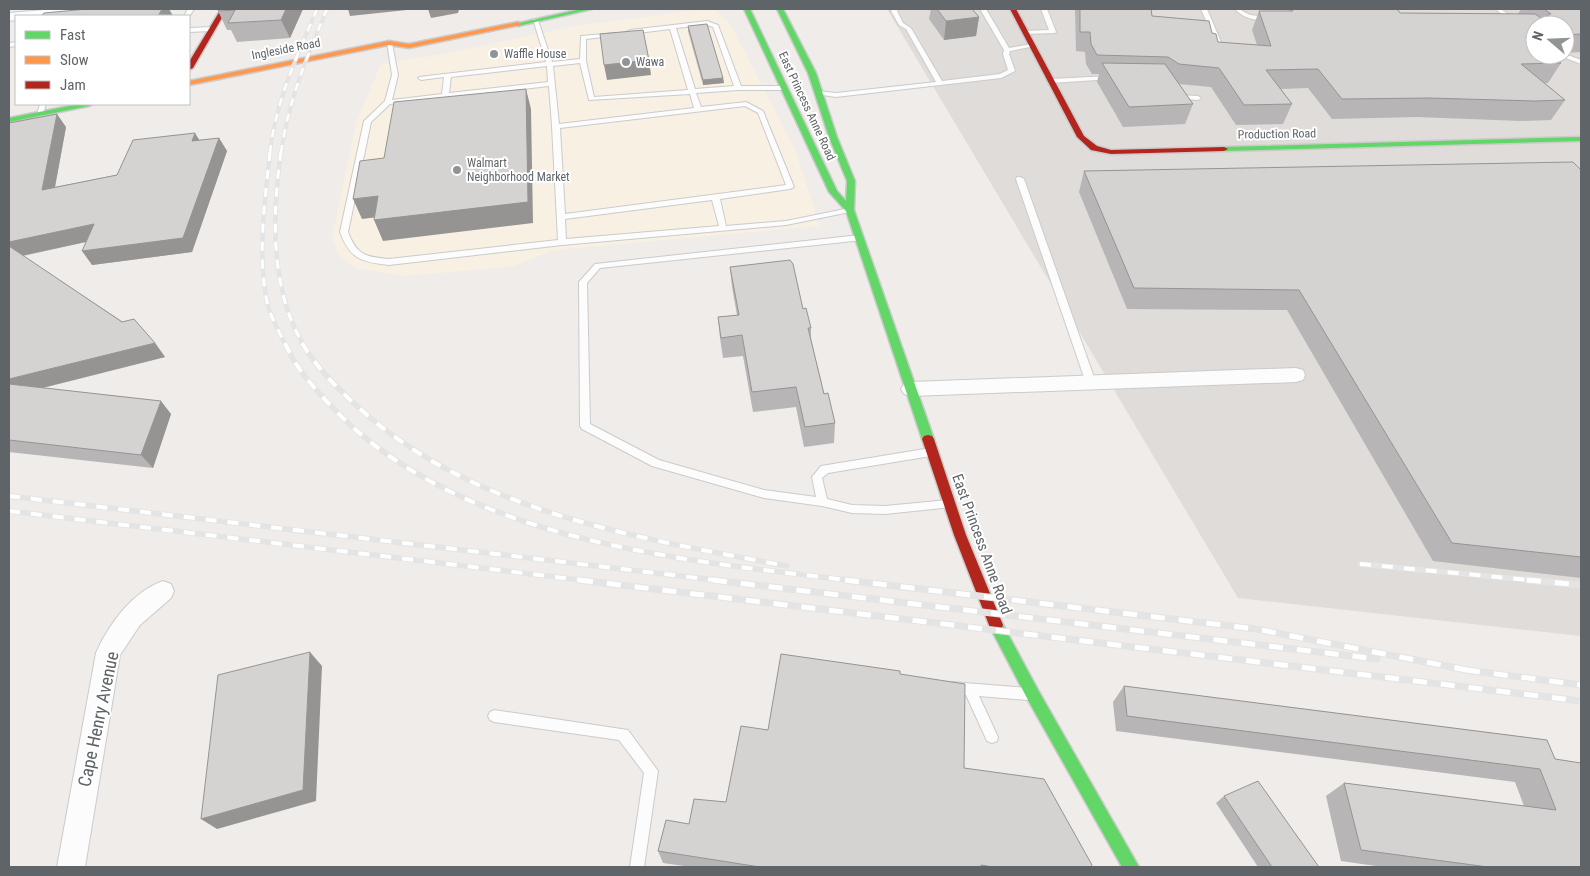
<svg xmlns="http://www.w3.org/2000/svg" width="1590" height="876" font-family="'Roboto Condensed',sans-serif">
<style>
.commercial{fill:#f8f0e3}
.industrial{fill:#dfdcd9;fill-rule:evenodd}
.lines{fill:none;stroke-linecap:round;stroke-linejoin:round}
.lane-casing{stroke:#cbcbcb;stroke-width:2}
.street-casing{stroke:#cbcbcb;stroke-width:2}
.fast-casing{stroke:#cbcbcb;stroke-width:3}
.slow-casing{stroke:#cbcbcb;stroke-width:3}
.jam-casing{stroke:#cbcbcb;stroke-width:3}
.lane{fill:#fdfcfc;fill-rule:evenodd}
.street{fill:#fdfcfc;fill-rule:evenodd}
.fast{fill:#63d668;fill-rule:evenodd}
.slow{fill:#ff974d;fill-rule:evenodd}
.jam{fill:#b3261e;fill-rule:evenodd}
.rail-far3-casing{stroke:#e3e4e3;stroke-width:4}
.rail-far2-casing{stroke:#e3e4e3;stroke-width:4.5}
.rail-far1-casing{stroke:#e3e4e3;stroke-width:5.5}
.rail-casing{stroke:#e3e4e3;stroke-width:7}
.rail-far3{stroke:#fff;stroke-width:2.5;stroke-dasharray:8;stroke-linecap:butt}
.rail-far2{stroke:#fff;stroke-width:3;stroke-dasharray:9;stroke-linecap:butt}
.rail-far1{stroke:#fff;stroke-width:4;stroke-dasharray:11;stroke-linecap:butt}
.rail{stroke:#fff;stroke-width:5;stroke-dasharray:14;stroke-linecap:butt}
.wall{fill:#b7b5b5}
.shaded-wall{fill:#959493}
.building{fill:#d5d3d2;stroke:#959493}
.poi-dot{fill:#919495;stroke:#fff;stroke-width:2}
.labels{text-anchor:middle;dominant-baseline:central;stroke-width:4;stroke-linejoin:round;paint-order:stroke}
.far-street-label{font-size:12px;fill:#5e6468;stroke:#fff}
.far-poi-label{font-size:12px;fill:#5e6468;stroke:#fff;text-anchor:start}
.street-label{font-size:15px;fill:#5e6468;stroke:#fff}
.near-street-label{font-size:18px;fill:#5e6468;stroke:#fff}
</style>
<rect width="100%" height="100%" fill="#efece9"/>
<path class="commercial" d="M 705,9 L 714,9 L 731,25 L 795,150 L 820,226 L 555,250 L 511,267 L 404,276 L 355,268 L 339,255 L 332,238 L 356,123 L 381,64 L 449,53 L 574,26 Z"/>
<path class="industrial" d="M 887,9 L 1581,9 L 1581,636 L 1238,598 ZM 1535,25 L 1565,25 L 1565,55 L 1535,55 Z"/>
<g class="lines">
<g class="lane-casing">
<path id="lane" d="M 188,9 L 194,9 L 189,17 L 184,16 Z
M 893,9 L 899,9 L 897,11 L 903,23 L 911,28 L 942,81 L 1000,74 L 1008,70 L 1003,54 L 1004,50 L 980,9 L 986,9 L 1009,48 L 1032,44 L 1035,46 L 1010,51 L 1009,54 L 1015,71 L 1001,78 L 836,97 L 816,94 L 816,92 L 818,91 L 836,93 L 936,82 L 906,29 L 899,25 L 891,11 Z
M 1041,9 L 1047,9 L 1056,32 L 1055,33 L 1023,34 L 1023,32 L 1025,31 L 1049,30 Z
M 1201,9 L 1207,9 L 1226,54 L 1225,55 L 1220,54 Z
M 1235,9 C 1242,9 1244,13 1251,15 C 1258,17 1266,14 1272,17 C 1260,23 1244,19 1235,9 Z
M 1495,9 L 1501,9 L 1535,34 L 1535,39 Z
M 533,19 L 538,20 L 552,62 L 580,59 L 581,36 L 615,33 L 616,34 L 613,36 L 586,39 L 586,61 L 594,97 L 688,90 L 670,29 L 630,34 L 627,32 L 630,30 L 707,21 L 718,25 L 741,86 L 783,86 L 786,88 L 783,90 L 738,90 L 696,93 L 701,107 L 746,102 L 763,111 L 794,187 L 790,189 L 720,199 L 726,226 L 786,221 L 850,208 L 854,210 L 850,212 L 786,225 L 562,245 L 389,265 C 361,262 350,259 340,232 L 364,121 L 385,101 L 392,75 L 387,42 L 392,43 L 398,75 L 392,100 L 442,94 L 444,77 L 421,80 L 418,78 L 419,77 L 546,62 ZM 707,25 L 713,27 L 734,86 L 695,89 L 676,28 ZM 580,63 L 589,100 L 690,94 L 694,108 L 559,124 L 553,66 ZM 547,66 L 548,82 L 449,93 L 451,77 ZM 549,86 L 552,126 L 558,240 L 389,259 C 365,257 357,255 348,232 L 371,122 L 390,104 ZM 745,106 L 758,113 L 786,185 L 565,214 L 560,128 ZM 712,200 L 719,226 L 566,239 L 565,219 Z
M 189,28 L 212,27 L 215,29 L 212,31 L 189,32 Z
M 16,42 L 16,46 L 9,47 L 9,43 Z
M 1565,54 L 1581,60 L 1581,64 L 1558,55 Z
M 1110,76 L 1113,78 L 1112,79 L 1051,83 L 1048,81 L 1051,79 Z
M 1176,95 L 1198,96 L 1201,98 L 1198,100 L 1174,98 L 1173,97 Z
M 40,104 L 46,104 L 43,114 L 40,116 L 37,114 Z
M 1017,177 L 1020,177 L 1024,179 L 1096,383 L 1094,385 L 1091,386 L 1086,383 L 1016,179 Z
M 860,235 L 863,236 L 863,240 L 600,268 L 587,283 L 590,424 L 659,460 L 764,490 L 816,497 L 812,477 L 821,466 L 931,448 L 935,449 L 936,452 L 935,455 L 931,456 L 828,473 L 822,478 L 827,499 L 852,505 L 885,506 L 948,500 L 952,501 L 953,504 L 952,507 L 885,514 L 852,513 L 822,506 L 764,498 L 652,466 L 582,429 L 580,426 L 579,282 L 595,264 Z
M 952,682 L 1027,688 L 1031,690 L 1033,694 L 1031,698 L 1027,700 L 979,696 L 998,737 L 997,741 L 992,743 L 987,741 L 966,695 L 948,692 L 946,688 L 948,684 Z
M 494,710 L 628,730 L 658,771 L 644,867 L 630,867 L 644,773 L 619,740 L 494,722 L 490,720 L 488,716 L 490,712 Z"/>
</g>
<g class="street-casing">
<path id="street" d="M 55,9 L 94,9 C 84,19 32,16 16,16 L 16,20 L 9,21 L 9,13 Z
M 1296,368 L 1303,370 L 1305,375 L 1303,380 L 1296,382 L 911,396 L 904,394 L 901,389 L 904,384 L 911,382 Z
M 163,581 L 171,584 L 174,591 L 171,598 L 140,625 L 120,655 L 85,867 L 57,867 L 96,653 C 109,624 132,592 163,581 Z"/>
</g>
<g class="fast-casing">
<path id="fast" d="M 581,9 L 592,9 L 518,26 L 515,24 Z
M 744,9 L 750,9 L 837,191 L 846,201 L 847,181 L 829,137 L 808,73 L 777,9 L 783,9 L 816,73 L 837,137 L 855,181 L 854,210 L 934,439 L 932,442 L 924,442 L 922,439 L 846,211 L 829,192 Z
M 79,104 L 93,104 L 89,106 L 9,122 L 9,118 Z
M 1581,137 L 1581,141 L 1224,151 L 1220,149 L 1224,147 Z
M 996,619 L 1001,621 L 1038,690 L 1139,867 L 1122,867 L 1028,700 L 991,629 L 989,625 L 991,621 Z"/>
</g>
<g class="slow-casing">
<path id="slow" d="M 518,22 L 521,24 L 520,25 L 409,48 L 389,45 L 189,85 L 189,81 L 389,41 L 409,44 Z"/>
</g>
<g class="jam-casing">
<path id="jam" d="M 221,9 L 227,9 L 193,68 L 189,70 L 189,62 Z
M 1010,9 L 1016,9 L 1084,136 L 1097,146 L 1111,150 L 1224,147 L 1228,149 L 1224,151 L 1111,154 L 1091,150 L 1077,137 Z
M 928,435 L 932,436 L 934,439 L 966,535 L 1003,625 L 1001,629 L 996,631 L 991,629 L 989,625 L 954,535 L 922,439 L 924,436 Z"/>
</g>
<use href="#lane" class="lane"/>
<use href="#street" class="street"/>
<use href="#fast" class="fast"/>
<use href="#slow" class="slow"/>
<use href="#jam" class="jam"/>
<g class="rail-far3-casing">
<path id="rail-far3" d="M 270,153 C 275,103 297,56 317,9
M 281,153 C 288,102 307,56 327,9"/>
</g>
<g class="rail-far2-casing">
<path id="rail-far2" d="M 270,152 C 265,202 257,252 267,302 C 270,316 279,331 285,344
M 281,152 C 272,214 270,289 303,344"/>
</g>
<g class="rail-far1-casing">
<path id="rail-far1" d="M 285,343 C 296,369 314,388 334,409 C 462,542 682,560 855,581
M 302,343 C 317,368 337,388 359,408 C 475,513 639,538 787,566
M 9,496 L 723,581
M 9,511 L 589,581
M 1360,564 L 1540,581"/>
</g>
<g class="rail-casing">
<path id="rail" d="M 579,580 L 1581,701
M 713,580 L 1377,659
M 845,580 L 1256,629 L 1472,671
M 1527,580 L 1581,585
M 1466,670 L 1581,685"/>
</g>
<use href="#rail-far3" class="rail-far3"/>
<use href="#rail-far2" class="rail-far2"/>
<use href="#rail-far1" class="rail-far1"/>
<use href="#rail" class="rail"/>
</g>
<path class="wall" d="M 219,9 L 303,9 L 290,38 L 237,42 L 231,30 L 227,30 L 218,11 Z
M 931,9 L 972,9 L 979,17 L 976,36 L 944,40 L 929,19 Z
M 1075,9 L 1151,9 L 1152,16 L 1212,33 L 1218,42 L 1257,45 L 1252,30 L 1259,11 L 1289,11 L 1290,9 L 1397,9 L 1400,13 L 1518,14 L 1521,9 L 1581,9 L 1581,52 L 1565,53 L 1565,25 L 1535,25 L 1535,55 L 1561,63 L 1548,83 L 1545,83 L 1565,100 L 1551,120 L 1521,121 L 1417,117 L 1332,119 L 1308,88 L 1281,89 L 1292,104 L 1283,124 L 1236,125 L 1211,87 L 1179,84 L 1193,104 L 1185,124 L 1123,127 L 1097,82 L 1099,74 L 1092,74 L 1086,64 L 1085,52 L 1076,51 Z
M 688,26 L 723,78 L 724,83 L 703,85 L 688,31 Z
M 9,123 L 66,127 L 55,187 L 117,175 L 199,140 L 219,138 L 227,151 L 192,252 L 92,265 L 86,242 L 23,256 L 155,343 L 165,357 L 43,388 L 171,414 L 153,468 L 9,452 Z
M 1581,170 L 1581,578 L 1433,561 L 1287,310 L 1127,309 L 1079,192 L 1084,171 Z
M 730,267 L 803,309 L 811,328 L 811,339 L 824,394 L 835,423 L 834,443 L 804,447 L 796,407 L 753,412 L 743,356 L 723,358 L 720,338 L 718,317 L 737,315 L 732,287 Z
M 900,674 L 964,768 L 1091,867 L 691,867 L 663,863 L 658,851 L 689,824 L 726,802 L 768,730 Z
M 1124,686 L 1547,740 L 1581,867 L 1383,867 L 1341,861 L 1326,796 L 1344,783 L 1524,806 L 1515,782 L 1116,731 L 1113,702 Z
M 1224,796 L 1319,867 L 1258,867 L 1216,803 Z"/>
<path class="shaded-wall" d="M 162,9 L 169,9 L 173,16 L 158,16 Z
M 286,9 L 303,9 L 290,38 L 281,20 Z
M 348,9 L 416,9 L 350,16 Z
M 428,9 L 459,9 L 458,13 L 431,18 Z
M 979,17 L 976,36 L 944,40 L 946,21 Z
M 649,60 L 651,75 L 607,80 L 604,65 Z
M 723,78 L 724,83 L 703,85 L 703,80 Z
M 526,89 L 531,109 L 533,223 L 383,241 L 374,220 Z
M 57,114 L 66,127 L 52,203 L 42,190 Z
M 195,133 L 203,146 L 192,141 Z
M 219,138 L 227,151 L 192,252 L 92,265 L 82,251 Z
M 378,196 L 386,216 L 362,219 L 353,199 Z
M 94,224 L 104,238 L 16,257 L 9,249 L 9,242 Z
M 155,343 L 165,357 L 10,396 L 9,395 L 9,379 Z
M 161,401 L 171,414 L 153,468 L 141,455 Z
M 310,652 L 322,666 L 316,801 L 217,829 L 201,819 Z"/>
<path class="building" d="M 87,9 L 162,9 L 158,16 L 41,16 L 44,13 Z
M 219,9 L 286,9 L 281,20 L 228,23 L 235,10 L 218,11 Z
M 937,9 L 972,9 L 979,17 L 946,21 Z
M 1080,9 L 1151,9 L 1152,16 L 1209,21 L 1212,33 L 1216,34 L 1218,42 L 1271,46 L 1259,11 L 1293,11 L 1291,9 L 1397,9 L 1400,13 L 1535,14 L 1547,22 L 1548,14 L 1551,14 L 1544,9 L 1581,9 L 1581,34 L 1565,35 L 1565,25 L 1535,25 L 1535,37 L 1530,37 L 1535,41 L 1535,55 L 1551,55 L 1561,63 L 1521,64 L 1565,100 L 1535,101 L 1429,98 L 1342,99 L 1318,69 L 1266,70 L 1292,104 L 1244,105 L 1219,68 L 1179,64 L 1168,57 L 1097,55 L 1091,44 L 1090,32 L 1080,32 Z
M 707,24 L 723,78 L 703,80 L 688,26 Z
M 643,30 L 649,60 L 604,65 L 600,34 Z
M 1102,63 L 1165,64 L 1193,104 L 1129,107 Z
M 526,89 L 528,202 L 374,220 L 378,196 L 353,199 L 360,161 L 384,158 L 394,102 Z
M 57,114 L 42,190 L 117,175 L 133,140 L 195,133 L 192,141 L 219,138 L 183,238 L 82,251 L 94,224 L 9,242 L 9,123 Z
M 1573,162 L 1581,170 L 1581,557 L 1452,543 L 1299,290 L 1134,288 L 1084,171 Z
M 9,246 L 122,322 L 134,319 L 155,343 L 9,379 Z
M 790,260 L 793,264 L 803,309 L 806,308 L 811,328 L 808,328 L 824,394 L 828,393 L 835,423 L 805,427 L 796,387 L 752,392 L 742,335 L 721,338 L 718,317 L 739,315 L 730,267 Z
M 9,384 L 161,401 L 141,455 L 9,440 Z
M 310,652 L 303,790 L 201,819 L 218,675 Z
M 781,654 L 900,671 L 900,674 L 965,684 L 964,768 L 1044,779 L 1092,865 L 1091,867 L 993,867 L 981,865 L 981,867 L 760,867 L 658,851 L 666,820 L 689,824 L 694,799 L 726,802 L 741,726 L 768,730 Z
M 1124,686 L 1547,740 L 1555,759 L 1581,763 L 1581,867 L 1488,867 L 1361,850 L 1344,783 L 1556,810 L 1540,769 L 1127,716 Z
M 1258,781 L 1319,867 L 1272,867 L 1224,796 Z"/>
<g class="poi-dot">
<circle cx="494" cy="54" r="5"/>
<circle cx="626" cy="62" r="5"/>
<circle cx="457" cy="170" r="5"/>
</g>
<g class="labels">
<g class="far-street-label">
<text transform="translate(286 49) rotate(-11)">Ingleside Road</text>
<text transform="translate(807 106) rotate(65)">East Princess Anne Road</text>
<text transform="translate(1277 134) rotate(-1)">Production Road</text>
</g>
<g class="far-poi-label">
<text x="504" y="54">Waffle House</text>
<text x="636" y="62">Wawa</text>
<text x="467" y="163">Walmart<tspan x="467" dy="14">Neighborhood Market</tspan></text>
</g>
<g class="street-label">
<text transform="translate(982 544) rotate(70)">East Princess Anne Road</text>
</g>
<g class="near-street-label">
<text transform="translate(98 719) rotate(-78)">Cape Henry Avenue</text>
</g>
</g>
<rect width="1590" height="876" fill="none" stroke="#5e6468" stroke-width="20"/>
<rect x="15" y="15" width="175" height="90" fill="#ffffff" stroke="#bfc1c3"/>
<rect x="25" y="31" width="25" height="8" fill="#63d668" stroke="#bfc1c3"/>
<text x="60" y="40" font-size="15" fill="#5e6468">Fast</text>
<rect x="25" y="56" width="25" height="8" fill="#ff974d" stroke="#bfc1c3"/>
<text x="60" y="65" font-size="15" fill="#5e6468">Slow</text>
<rect x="25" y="81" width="25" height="8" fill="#b3261e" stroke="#bfc1c3"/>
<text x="60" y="90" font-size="15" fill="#5e6468">Jam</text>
<g transform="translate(1550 40) rotate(289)"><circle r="24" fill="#ffffff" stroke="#bfc1c3"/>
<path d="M0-4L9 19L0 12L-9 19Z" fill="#919495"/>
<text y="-8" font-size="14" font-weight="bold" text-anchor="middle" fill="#5e6468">N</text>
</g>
</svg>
